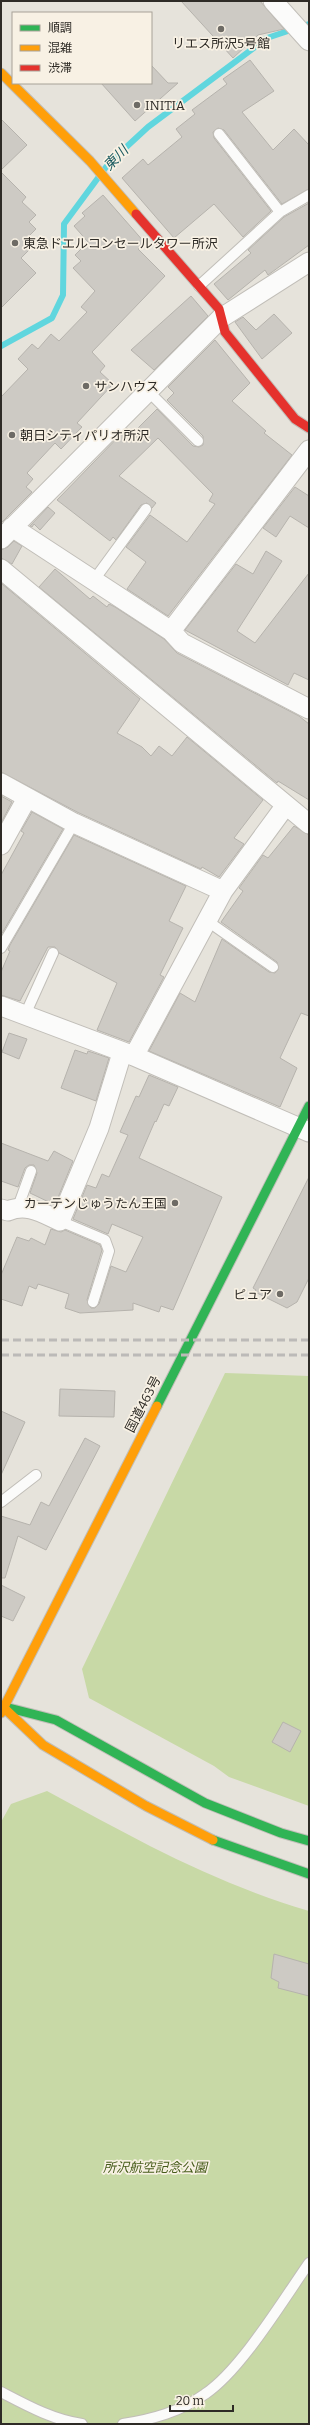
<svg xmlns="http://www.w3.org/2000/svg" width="310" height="2425" font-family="Bitter,'Noto Sans JP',serif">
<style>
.green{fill:#c8d9a6}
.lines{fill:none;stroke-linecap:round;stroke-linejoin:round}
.stream{stroke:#60d6de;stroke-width:6}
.building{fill:#cdcac4;stroke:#b6b3ad}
.lane-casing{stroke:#c1beb8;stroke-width:12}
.street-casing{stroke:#c1beb8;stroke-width:21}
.fast-casing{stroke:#c1beb8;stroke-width:11}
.slow-casing{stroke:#c1beb8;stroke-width:11}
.jam-casing{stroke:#c1beb8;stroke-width:11}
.lane{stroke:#fbfbfa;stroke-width:10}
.street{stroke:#fbfbfa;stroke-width:19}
.fast{stroke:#30b455;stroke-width:9}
.slow{stroke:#ff9f0a;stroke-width:9}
.jam{stroke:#e5322d;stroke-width:9}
.rail{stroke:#bcbab8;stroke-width:3;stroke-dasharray:8 4;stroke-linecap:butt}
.poi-dot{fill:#6e6b65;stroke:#f8f1e4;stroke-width:1.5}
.labels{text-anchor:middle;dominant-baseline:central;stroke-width:3.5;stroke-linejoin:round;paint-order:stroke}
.poi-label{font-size:13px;fill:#2e2b26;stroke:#f8f1e4;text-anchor:start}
.street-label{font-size:13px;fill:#2e2b26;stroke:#f8f1e4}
.park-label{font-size:13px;font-style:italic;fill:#465c1a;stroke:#f8f1e4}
.water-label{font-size:14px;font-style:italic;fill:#17585e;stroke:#f8f1e4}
</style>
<rect width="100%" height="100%" fill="#e6e3db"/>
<path class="green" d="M 225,1373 L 309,1376 L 309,1806 L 229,1777 L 214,1766 L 89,1698 L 82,1669 Z
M 47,1791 C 134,1838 213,1883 309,1911 L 309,2424 L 1,2424 L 1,1822 L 11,1804 Z"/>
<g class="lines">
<path class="stream" d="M 1,346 L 52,318 L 63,295 L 64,224 L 109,163 L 148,127 L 267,38 L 309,24"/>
</g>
<path class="building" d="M 181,1 L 260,1 L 284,29 L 258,35 L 233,58 Z
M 250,60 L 274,91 L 242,112 L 273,150 L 294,129 L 309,145 L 309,189 L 282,204 L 224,130 L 218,128 L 213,132 L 214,138 L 271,211 L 243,237 L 214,204 L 174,238 L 122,178 L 143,159 L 148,165 L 182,137 L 176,129 L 195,114 L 192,110 L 227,84 L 223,79 Z
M 151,65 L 168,83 L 178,83 L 135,121 L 101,83 L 151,83 Z
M 1,119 L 27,145 L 1,170 Z
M 1,172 L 26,197 L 22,202 L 36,215 L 29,222 L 36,229 L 26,239 L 33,246 L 21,258 L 36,273 L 1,308 Z
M 103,195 L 145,243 L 138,249 L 165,276 L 92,352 L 105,366 L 100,372 L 113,384 L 77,423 L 82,427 L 61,449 L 55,443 L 27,473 L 33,479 L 26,487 L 32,492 L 1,523 L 1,397 L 28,369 L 18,359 L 32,344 L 38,349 L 51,334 L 59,341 L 87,312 L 81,307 L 95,291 L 73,268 L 81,261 L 75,255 L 88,242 L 74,226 L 85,216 L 82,213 Z
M 309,203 L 309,245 L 268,275 L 265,270 L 228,300 L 214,284 L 251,253 L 248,250 L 284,217 Z
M 191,296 L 208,316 L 154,370 L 131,350 Z
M 274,314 L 292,333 L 262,359 L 235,322 L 243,317 L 256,330 Z
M 215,340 L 250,383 L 232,401 L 266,431 L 264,433 L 292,455 L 168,616 L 127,589 L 146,562 L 126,547 L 150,515 L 187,542 L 215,504 L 209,501 L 213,494 L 158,438 L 119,476 L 156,503 L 152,508 L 147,503 L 141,505 L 116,540 L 113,537 L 110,541 L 57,500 L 127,428 L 132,434 L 157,409 L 193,446 L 199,447 L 203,445 L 203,436 L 167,400 L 174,393 L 168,387 Z
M 295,487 L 309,496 L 309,528 L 290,516 L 276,537 L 263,528 Z
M 48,507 L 55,513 L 40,530 L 34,524 L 32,527 L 30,526 Z
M 14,541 L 22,546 L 12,564 L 1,558 L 1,550 L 8,547 Z
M 266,551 L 282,561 L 237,631 L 255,643 L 309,573 L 309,680 L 294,673 L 288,685 L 185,630 L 236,564 L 253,574 Z
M 55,569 L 90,599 L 93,596 L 107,607 L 109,604 L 115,607 L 164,639 L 177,653 L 299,716 L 309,724 L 309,800 L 278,781 L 277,783 L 39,587 Z
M 1,583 L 140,699 L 117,733 L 142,747 L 151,756 L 159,746 L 172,756 L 187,737 L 263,800 L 234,838 L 244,844 L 219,877 L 202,867 L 201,869 L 79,813 L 1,772 Z
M 1,796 L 12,802 L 2,821 L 1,820 Z
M 32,812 L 63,829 L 1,935 L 1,875 L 24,833 L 21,831 Z
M 294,826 L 309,835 L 309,1016 L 301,1013 L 280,1058 L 297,1068 L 280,1107 L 149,1051 L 180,993 L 195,1002 L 222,939 L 269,972 L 275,973 L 278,970 L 277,962 L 221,922 L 243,891 L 239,888 L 263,855 L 268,858 Z
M 74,835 L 186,886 L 169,921 L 183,928 L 160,975 L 164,977 L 129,1042 L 97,1030 L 117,983 L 59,953 L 55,947 L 48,947 L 20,1001 L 1,995 L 1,972 L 10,951 L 8,950 L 10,945 Z
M 9,1033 L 27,1039 L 19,1059 L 2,1052 Z
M 75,1050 L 87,1054 L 88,1051 L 109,1058 L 96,1101 L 61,1088 Z
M 149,1075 L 178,1087 L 169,1106 L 164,1104 L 156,1122 L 155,1121 L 139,1158 L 222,1197 L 173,1310 L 161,1306 L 159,1312 L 133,1303 L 133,1310 L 80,1313 L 65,1308 L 69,1294 L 38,1284 L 36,1289 L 29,1286 L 22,1306 L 1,1299 L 1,1275 L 17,1237 L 29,1241 L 31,1238 L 45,1245 L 51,1229 L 61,1232 L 65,1230 L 100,1245 L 102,1250 L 87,1300 L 91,1308 L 95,1308 L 99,1304 L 111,1266 L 126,1272 L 143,1237 L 112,1224 L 108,1234 L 73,1219 L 87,1185 L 96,1188 L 102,1174 L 109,1177 L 128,1135 L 120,1132 L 136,1096 L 139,1097 Z
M 1,1143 L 48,1161 L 54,1151 L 73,1161 L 55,1205 L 30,1193 L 37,1173 L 34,1165 L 29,1165 L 25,1168 L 18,1187 L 1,1181 Z
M 309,1177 L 309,1278 L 297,1302 L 287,1308 L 255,1292 L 256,1290 L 253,1288 Z
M 60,1389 L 115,1391 L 114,1417 L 59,1416 Z
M 1,1411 L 25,1422 L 1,1475 Z
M 85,1438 L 100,1446 L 46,1550 L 18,1536 L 5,1578 L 1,1578 L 1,1516 L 30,1525 L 41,1502 L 49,1506 Z
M 1,1585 L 25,1597 L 13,1621 L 1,1616 Z
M 283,1722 L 301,1731 L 290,1752 L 272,1742 Z
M 274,1954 L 309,1964 L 309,1996 L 278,1988 L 279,1982 L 271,1978 Z"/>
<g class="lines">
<g class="lane-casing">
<path id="lane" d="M 219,134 L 280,212
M 199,286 L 280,212 L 309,195
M 148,391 L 198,441
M 94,580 L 146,509
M 206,920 L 273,967
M 1,948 L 74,823
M 25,1015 L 53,953
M 18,1207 L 31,1171
M 60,1221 L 105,1240 L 109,1251 L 93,1302
M 1,1502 L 36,1475
M 1,2392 C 26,2405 53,2420 82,2424
M 123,2424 C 153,2419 180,2412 205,2394 C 241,2370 283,2300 309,2263"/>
</g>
<g class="street-casing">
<path id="street" d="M 273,1 L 309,41
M 12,527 L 171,631 L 182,643 L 309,709
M 1,539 L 221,318 L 309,262
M 1,569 L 309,824
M 171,631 L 309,450
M 1,783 L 74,823 L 223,891
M 1,845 L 27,798
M 1,1006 L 134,1056 L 309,1132
M 134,1056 L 223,891 L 286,805
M 1,1209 L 8,1211 C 27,1203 42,1213 60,1221 L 99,1128 L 122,1053"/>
</g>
<g class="fast-casing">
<path id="fast" d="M 157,1406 L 309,1106
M 5,1707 L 56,1720 L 205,1803 L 281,1833 L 309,1841
M 213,1840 L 309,1874"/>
</g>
<g class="slow-casing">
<path id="slow" d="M 1,73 L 90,161 L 136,214
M 1,1705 L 43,1745 L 146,1806 L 213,1840
M 1,1713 L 157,1406"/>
</g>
<g class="jam-casing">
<path id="jam" d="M 136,214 L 219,309 L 225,332 L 295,419 L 309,428"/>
</g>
<use href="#lane" class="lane"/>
<use href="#street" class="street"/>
<use href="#fast" class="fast"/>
<use href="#slow" class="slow"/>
<use href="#jam" class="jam"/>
<path class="rail" d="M 1,1340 L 309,1340
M 1,1355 L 309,1355"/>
</g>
<g class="poi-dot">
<circle cx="221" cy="29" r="4"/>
<circle cx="137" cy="105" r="4"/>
<circle cx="15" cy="243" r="4"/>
<circle cx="86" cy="386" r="4"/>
<circle cx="12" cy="435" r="4"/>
<circle cx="175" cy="1203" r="4"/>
<circle cx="280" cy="1294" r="4"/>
</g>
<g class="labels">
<g class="poi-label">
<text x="221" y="43" text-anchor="middle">リエス所沢5号館</text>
<text x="145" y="105">INITIA</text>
<text x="23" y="243">東急ドエルコンセールタワー所沢</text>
<text x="94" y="386">サンハウス</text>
<text x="20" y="435">朝日シティパリオ所沢</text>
<text x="167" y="1203" text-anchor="end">カーテンじゅうたん王国</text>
<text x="272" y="1294" text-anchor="end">ピュア</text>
</g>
<g class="street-label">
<text transform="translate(143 1404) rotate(-63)">国道463号</text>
</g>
<g class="park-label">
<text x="155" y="2167">所沢航空記念公園</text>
</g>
<g class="water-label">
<text transform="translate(116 158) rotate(-46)">東川</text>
</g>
</g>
<rect width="310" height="2425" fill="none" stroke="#2e2b26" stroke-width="4"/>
<rect x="12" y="12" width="140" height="72" fill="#f8f1e4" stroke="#a7a298"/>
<rect x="20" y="25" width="20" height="6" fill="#30b455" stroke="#a7a298"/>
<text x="48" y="32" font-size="12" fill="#2e2b26">順調</text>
<rect x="20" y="45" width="20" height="6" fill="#ff9f0a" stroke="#a7a298"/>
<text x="48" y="52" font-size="12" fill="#2e2b26">混雑</text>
<rect x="20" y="65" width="20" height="6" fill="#e5322d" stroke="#a7a298"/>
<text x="48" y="72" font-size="12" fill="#2e2b26">渋滞</text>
<path d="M170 2405v6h63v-6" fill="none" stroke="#2e2b26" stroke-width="2"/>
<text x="176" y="2405" font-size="12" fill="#2e2b26" stroke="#f8f1e4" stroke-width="3" paint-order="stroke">20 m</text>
</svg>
